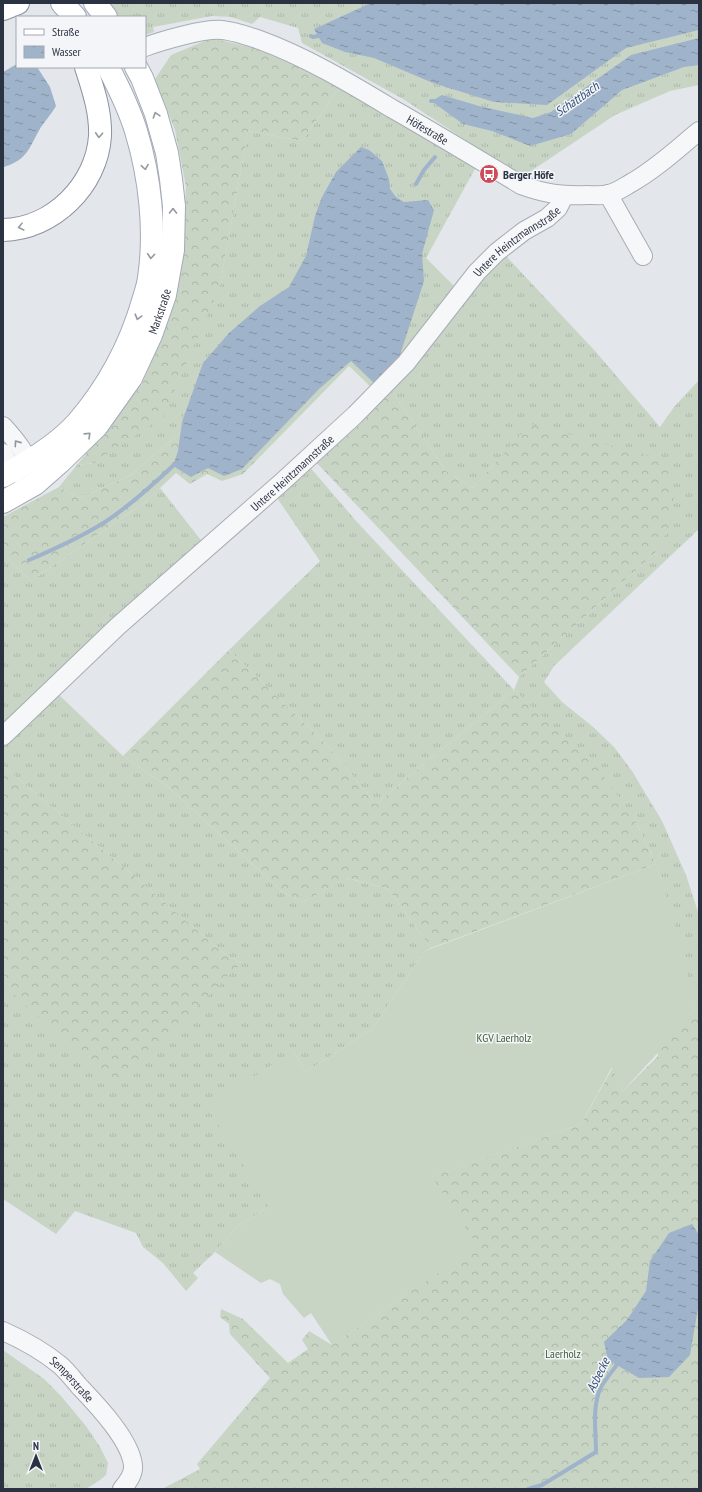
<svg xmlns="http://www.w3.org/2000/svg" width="702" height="1492" font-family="'PT Sans Narrow',sans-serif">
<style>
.grass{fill:url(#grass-tufts)}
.forest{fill:url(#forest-crowns)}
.garden{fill:#c8d5c4}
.water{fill:url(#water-ripples)}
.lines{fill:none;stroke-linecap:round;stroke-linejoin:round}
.stream{stroke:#9fb3ca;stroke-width:4}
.minor-casing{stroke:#a8adb5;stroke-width:20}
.major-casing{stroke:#a3aab7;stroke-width:24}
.highway-casing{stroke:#8b93a1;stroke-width:24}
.minor{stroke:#f6f7f9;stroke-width:18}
.major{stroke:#fff;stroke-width:22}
.highway{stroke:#fff;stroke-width:22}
.oneway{stroke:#9599a1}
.oneway2{stroke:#90959e}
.labels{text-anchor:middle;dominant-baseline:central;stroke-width:3;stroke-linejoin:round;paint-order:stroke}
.street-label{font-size:12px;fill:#2b3343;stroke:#f3f5f8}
.poi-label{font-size:12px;font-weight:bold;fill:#2b3343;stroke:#f3f5f8;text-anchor:start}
.park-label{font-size:12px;fill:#3f5f38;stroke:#f3f5f8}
.water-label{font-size:13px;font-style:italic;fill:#355177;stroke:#f3f5f8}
</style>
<defs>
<pattern id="grass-tufts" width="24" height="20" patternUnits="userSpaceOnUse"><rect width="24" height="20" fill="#c8d5c4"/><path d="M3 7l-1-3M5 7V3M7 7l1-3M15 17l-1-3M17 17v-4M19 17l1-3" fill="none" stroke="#acb7aa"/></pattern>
<pattern id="forest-crowns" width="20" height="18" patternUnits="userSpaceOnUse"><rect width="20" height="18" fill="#c8d5c4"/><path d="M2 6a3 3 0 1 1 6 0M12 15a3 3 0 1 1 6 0" fill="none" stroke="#acb7aa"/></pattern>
<pattern id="water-ripples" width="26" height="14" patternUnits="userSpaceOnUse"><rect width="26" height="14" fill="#9fb3ca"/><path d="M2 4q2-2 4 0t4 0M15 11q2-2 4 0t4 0" fill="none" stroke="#8292a6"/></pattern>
</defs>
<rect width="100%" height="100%" fill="#e3e6eb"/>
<path class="grass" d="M 107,3 L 699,3 L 699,85 L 670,91 L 615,115 L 522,177 L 403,99 L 302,43 L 298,28 L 260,17 L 252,24 L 231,17 L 212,16 L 153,27 L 154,32 L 145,35 L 145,17 L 117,17 Z
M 339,88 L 476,167 L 426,258 L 454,286 L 405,357 L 373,389 L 349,366 L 298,418 L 291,403 L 180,433 L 131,475 L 80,498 L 59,487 L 77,465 L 94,463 L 220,286 L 248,131 L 302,141 Z
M 505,255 L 596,352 L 660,427 L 674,407 L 699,380 L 699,529 L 554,666 L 544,682 L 562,702 L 592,726 L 614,747 L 632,771 L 662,821 L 686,875 L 699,915 L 699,1009 L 696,1011 L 656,864 L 634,818 L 514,690 L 376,804 L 328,746 L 229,650 L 320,561 L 275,495 L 308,465 L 357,522 L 514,690 L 519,677 L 656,552 L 531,424 L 473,488 L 446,471 L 391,390 L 427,352 L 468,292 Z
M 160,488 L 204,544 L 3,727 L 3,554 L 31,581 L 145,502 Z
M 57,693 L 123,756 L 168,787 L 284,893 L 303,902 L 346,878 L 388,889 L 431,948 L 425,951 L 372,1029 L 306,1072 L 293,1051 L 269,1206 L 236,1228 L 215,1252 L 193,1273 L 198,1278 L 186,1291 L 163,1263 L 143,1247 L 136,1233 L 75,1211 L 56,1234 L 3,1199 L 3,984 L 241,963 L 222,952 L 140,881 L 3,766 L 3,746 Z
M 3,1350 L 44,1379 L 61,1396 L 86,1426 L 100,1447 L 108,1463 L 106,1475 L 100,1480 L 86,1489 L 3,1489 Z"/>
<path class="forest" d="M 212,38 L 285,56 L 339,88 L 302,141 L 248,131 L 220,286 L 163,417 L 94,463 L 77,465 L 142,384 L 173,307 L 182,267 L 186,187 L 175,130 L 155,79 L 171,55 Z
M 391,390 L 446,471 L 473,488 L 530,424 L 667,460 L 674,497 L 668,530 L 656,552 L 519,677 L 315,461 Z
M 291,403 L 298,418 L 243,474 L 222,481 L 207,474 L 190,484 L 176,473 L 145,502 L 31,581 L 3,554 L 3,517 L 59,487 L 80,498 L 131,475 L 180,433 L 183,418 Z
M 229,650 L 328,746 L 376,804 L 514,690 L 596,766 L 634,818 L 656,864 L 431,948 L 388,889 L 347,878 L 303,902 L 284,893 L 168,787 L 123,756 Z
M 3,766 L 140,881 L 222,952 L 241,963 L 118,1086 L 3,985 Z
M 699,1009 L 699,1489 L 162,1489 L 200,1469 L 197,1464 L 270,1378 L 230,1334 L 229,1324 L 220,1317 L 221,1309 L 243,1319 L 288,1363 L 308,1349 L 302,1340 L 309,1331 L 332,1345 L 477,1246 L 431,1177 L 581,1124 L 613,1067 L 622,1092 L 658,1056 L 652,1027 Z"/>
<path class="garden" d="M 656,864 L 682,949 L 696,1011 L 622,1092 L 612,1067 L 581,1124 L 432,1177 L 478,1246 L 332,1345 L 311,1313 L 304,1318 L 283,1294 L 280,1284 L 270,1279 L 261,1283 L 215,1252 L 236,1228 L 269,1206 L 207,1107 L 293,1051 L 306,1072 L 372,1029 L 425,951 Z"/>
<path class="water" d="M 371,3 L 699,3 L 699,30 L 626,48 L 547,105 L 494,102 L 433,83 L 374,58 L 345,52 L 322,43 L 314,29 Z
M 699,38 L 699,65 L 684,67 L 622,90 L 571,134 L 530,146 L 492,131 L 463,124 L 434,103 L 435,99 L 442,95 L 479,106 L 533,118 L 551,112 L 631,55 Z
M 17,64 L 17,67 L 37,67 L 50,87 L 56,106 C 52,113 46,120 41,127 C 29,147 29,159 4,167 L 3,167 L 3,72 Z
M 361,147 L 369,150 L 382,161 L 389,179 L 390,189 L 396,197 L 404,202 L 428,200 L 434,210 L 422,254 L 424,281 L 400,355 L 374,383 L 351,361 L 319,389 L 242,469 L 224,476 L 208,468 L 191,477 L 173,466 L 178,451 L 182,422 L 203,363 L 229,333 L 260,306 L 289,287 L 306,256 L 315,216 L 322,197 L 336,172 Z
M 692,1224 L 699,1235 L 698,1308 L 690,1355 L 669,1377 L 639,1378 L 608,1360 L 604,1342 L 627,1320 L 646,1291 L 650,1261 L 669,1233 Z"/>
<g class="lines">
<path class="stream" d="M 311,36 L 313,37 L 322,35
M 431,101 L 440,101
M 416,184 L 424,170 L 435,157
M 29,560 C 55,549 81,537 105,522 C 131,505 154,484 176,463
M 528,1489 L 542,1485 L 596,1452 C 596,1432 592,1409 600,1389 C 604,1381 611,1373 616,1366 L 617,1362"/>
<g class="minor-casing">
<g id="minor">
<path id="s1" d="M 145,47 C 161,41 205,28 222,30 C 233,31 245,35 257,39 C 304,56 348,82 391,108 C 435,133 478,159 521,185 C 546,194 561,196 587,195 C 594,195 602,196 609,194 C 617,192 624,187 631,183 C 656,169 677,149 699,131"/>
<path d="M 608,194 L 643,256"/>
<path d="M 3,426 C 16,440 28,455 32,473"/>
<path d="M 3,453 L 13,471 L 24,477"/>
<path id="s2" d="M 3,736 L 118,626 L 282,482 L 355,415 L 406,363 L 477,272 L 497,252 L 524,231 L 547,218 L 558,208 L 564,196"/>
<path id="s3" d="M 3,1331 C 23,1340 43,1351 60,1365 C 67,1371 73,1379 79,1386 C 96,1404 130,1439 133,1465 C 134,1474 128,1482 122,1489"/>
</g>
</g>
<g class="major-casing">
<g id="major">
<path d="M 62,3 L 75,17"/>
<path d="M 95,3 L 106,17"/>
<path d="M 3,476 C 29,462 57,445 77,423 C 107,388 130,346 143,301 C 145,294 148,286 149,278 C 156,230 150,177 136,131 C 129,108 119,88 108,67"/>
<path id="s4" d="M 3,502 L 35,484 L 60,462 L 97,426 L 131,378 L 151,335 L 165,295 L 173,250 L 174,206 L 171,179 L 167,153 L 156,114 L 142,78 L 136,67"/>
</g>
</g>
<g class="highway-casing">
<path id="highway" d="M 3,9 L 18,3
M 3,230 C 53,229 97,185 100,136 C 101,112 93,89 86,67"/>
</g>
<use href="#minor" class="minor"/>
<use href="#major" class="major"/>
<use href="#highway" class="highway"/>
</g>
<defs><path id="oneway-chevron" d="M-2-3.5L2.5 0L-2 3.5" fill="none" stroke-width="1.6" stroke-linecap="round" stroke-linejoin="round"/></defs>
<g class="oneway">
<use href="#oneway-chevron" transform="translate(156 115) rotate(-108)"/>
<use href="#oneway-chevron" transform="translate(99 135) rotate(93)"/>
<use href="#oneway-chevron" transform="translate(145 167) rotate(81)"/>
<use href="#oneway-chevron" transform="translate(173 211) rotate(-89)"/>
<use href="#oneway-chevron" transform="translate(21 227) rotate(166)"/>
<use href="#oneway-chevron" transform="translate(151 256) rotate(94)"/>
<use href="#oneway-chevron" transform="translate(138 317) rotate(105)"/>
<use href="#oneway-chevron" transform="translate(88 435) rotate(-44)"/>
</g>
<use class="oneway2" href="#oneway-chevron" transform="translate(17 443) rotate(-125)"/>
<defs>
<g id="bus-disc" transform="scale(1)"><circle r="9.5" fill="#cd4b5b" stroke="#f3f5f8"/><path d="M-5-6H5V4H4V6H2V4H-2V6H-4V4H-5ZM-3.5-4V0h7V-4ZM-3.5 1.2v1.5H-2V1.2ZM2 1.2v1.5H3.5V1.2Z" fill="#fff"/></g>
</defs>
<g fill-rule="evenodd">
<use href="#bus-disc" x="489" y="174"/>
</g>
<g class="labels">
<g class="street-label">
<text stroke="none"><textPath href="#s1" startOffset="309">Höfestraße</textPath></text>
<text stroke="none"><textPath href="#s2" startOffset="715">Untere Heintzmannstraße</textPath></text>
<text stroke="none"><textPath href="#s4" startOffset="253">Markstraße</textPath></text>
<text stroke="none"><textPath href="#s2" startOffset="391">Untere Heintzmannstraße</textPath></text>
<text stroke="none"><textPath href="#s3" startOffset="85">Semperstraße</textPath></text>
</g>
<g class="poi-label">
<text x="503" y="174">Berger Höfe</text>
</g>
<g class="park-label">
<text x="504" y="1037">KGV Laerholz</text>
<text x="563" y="1353">Laerholz</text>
</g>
<g class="water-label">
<text transform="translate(577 99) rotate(-35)">Schattbach</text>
<text transform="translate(598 1375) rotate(-64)">Asbecke</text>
</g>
</g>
<rect width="702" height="1492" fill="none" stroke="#2b3343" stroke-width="8"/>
<rect x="16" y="16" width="130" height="52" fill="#f3f5f8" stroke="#a3a7b0"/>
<rect x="24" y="29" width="20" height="6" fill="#ffffff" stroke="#a3a7b0"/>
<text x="52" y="36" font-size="12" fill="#2b3343">Straße</text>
<rect x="24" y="46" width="20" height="12" fill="url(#water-ripples)" stroke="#a3a7b0"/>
<text x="52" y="56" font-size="12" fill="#2b3343">Wasser</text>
<g transform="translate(36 1456)" stroke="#f3f5f8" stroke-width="3" paint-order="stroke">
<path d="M0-3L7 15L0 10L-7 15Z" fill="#2b3343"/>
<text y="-6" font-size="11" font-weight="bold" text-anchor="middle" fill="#2b3343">N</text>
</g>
</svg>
